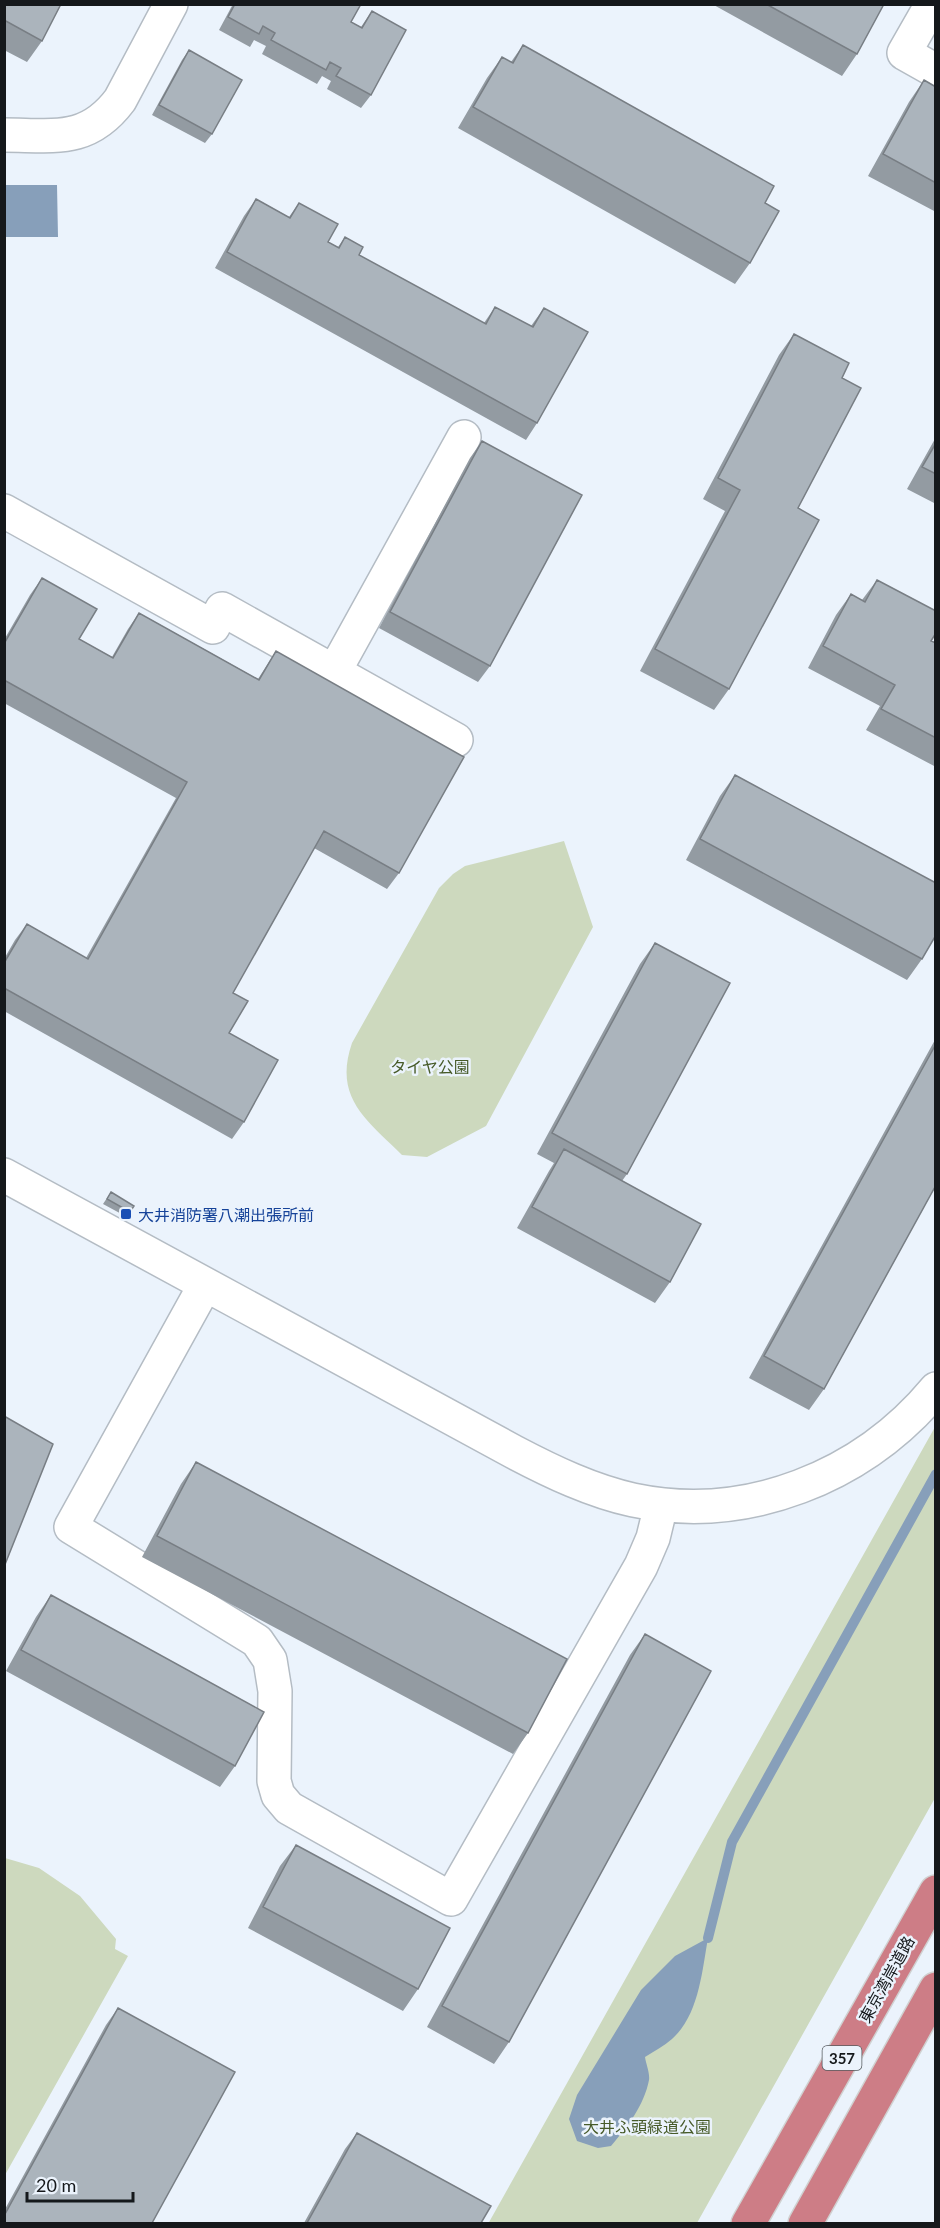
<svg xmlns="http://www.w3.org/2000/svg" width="940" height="2228" font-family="Lato,'Noto Sans JP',sans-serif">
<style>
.green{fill:#cdd9be}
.water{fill:#879fba}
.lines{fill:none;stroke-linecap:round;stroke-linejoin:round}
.stream{stroke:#879fba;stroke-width:10}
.minor-casing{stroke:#b4bcc4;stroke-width:36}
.highway-casing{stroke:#d0d1d1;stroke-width:36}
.minor{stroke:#fff;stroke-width:33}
.highway{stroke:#cd7d86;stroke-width:33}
.wall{fill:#939ba2}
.building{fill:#abb4bc;stroke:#787e84;stroke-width:1.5}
.transit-dot{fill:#1a4fb4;stroke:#ebf3fc;stroke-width:2}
.labels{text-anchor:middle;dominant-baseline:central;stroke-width:5;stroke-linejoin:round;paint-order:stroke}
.shield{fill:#ebf3fc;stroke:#555a5e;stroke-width:1.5}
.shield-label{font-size:15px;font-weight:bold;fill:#15181b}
.park-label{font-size:16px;fill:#475b29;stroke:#ebf3fc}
.transit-label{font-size:16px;fill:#164399;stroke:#ebf3fc;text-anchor:start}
.street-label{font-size:16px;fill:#15181b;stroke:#ebf3fc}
</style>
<rect width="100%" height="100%" fill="#ebf3fc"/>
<path class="green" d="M 564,841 L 593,927 L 486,1126 L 427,1157 L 402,1155 C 367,1120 333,1098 352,1043 L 439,888 L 453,874 L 465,866 Z
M 935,1427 L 935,1798 L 697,2223 L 488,2224 Z
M 5,1858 L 39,1868 L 80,1896 L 116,1939 L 115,1949 L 128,1956 L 5,2175 Z"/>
<path class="water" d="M 5,185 L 57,185 L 58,237 L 5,237 Z
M 708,1938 C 702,1971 699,2015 672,2039 C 664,2046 654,2051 645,2057 C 646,2064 650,2073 649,2080 C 644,2106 627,2127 611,2146 L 598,2148 L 577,2141 L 569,2119 L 577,2095 L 641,1990 L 675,1956 Z"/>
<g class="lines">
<path class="stream" d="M 708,1938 L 732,1842 L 936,1474"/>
<g class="minor-casing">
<path id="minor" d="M 932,4 L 904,53 L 936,71
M 4,135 C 53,135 87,144 120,100 L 171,4
M 4,511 L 213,627 L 222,609 L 456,740
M 334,672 L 464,437
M 4,1175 L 514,1452 C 552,1472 592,1491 633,1500 C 747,1524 863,1477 936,1389
M 205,1285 L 71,1527 L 257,1641 L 270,1660 L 275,1691 L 274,1781 L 278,1795 L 289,1808 L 451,1899 L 641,1566 L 653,1538 L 661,1505"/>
</g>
<g class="highway-casing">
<path id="highway" d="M 748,2224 L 936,1892
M 805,2224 L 936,1989"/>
</g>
<use href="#minor" class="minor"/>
<use href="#highway" class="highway"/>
</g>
<path class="wall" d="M 4,4 L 42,41 L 27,62 L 4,50 Z
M 233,4 L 361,4 L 351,22 L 361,27 L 372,11 L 371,95 L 361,108 L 327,89 L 331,81 L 322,76 L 317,84 L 262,54 L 266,46 L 254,40 L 250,47 L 219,30 Z
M 712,4 L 884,4 L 857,54 L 842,76 Z
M 523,45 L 765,203 L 750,263 L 735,284 L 458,128 L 487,78 L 502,57 L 511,62 Z
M 189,50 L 212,134 L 205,143 L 152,115 L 182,60 Z
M 924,80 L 936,87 L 936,212 L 868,176 L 909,102 Z
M 256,199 L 289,217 L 299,203 L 328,242 L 338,247 L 345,237 L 359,255 L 484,323 L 495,307 L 531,326 L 544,308 L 537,423 L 526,440 L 215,268 L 244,216 Z
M 794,334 L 842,378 L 798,508 L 729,689 L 714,710 L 640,671 L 725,511 L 703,499 L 779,355 Z
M 936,437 L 936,504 L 907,489 Z
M 482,441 L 490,666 L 478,682 L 379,628 L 470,458 Z
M 42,578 L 79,639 L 112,657 L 128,629 L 139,613 L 258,679 L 276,651 L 399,873 L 387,889 L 314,848 L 233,993 L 229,1033 L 244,1122 L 232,1139 L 4,1011 L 4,959 L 15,940 L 27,924 L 86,958 L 176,798 L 4,703 L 4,640 L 30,595 Z
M 877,580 L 931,641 L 936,643 L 936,767 L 866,730 L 880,706 L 808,668 L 836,615 L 851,594 L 862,600 Z
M 735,775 L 922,959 L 907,980 L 686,860 L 720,796 Z
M 655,943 L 627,1174 L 622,1181 L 670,1282 L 655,1303 L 517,1228 L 549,1171 L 554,1163 L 537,1154 L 640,964 Z
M 936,1038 L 936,1185 L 824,1389 L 809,1410 L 749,1378 Z
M 111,1192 L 130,1212 L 127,1217 L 103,1204 Z
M 196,1462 L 528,1733 L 513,1754 L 142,1557 L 181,1484 Z
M 51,1595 L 235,1766 L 220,1787 L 6,1671 L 36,1617 Z
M 645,1634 L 509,2042 L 494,2064 L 427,2027 L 630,1655 Z
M 296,1845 L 418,1989 L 403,2011 L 248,1928 L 280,1866 Z
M 118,2008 L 4,2223 L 4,2211 L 106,2025 Z
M 357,2133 L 481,2223 L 304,2223 L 345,2149 Z"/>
<path class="building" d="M 4,4 L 61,4 L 42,41 L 4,20 Z
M 235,4 L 361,4 L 351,22 L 362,28 L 372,11 L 406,30 L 371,95 L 336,76 L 341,68 L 330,62 L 326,70 L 271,40 L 275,33 L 263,26 L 259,34 L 228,17 Z
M 766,4 L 884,4 L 857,54 Z
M 523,45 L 774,186 L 765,203 L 779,211 L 750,263 L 473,107 L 502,57 L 513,63 Z
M 189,50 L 242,80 L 212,134 L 159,105 Z
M 924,80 L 936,87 L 936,183 L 883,154 Z
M 256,199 L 290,218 L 299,203 L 338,224 L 328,242 L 339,248 L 345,237 L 363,247 L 359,255 L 486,324 L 495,307 L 533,327 L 544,308 L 588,332 L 537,423 L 227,252 Z
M 794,334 L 849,363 L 842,378 L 861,388 L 798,508 L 819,520 L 729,689 L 655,649 L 740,490 L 718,478 Z
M 482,441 L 582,495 L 490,666 L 390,612 Z
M 936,443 L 936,474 L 922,467 Z
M 42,578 L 97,609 L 79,639 L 113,658 L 139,613 L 259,680 L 276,651 L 464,757 L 399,873 L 324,831 L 233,993 L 248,1001 L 229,1033 L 278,1060 L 244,1122 L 4,988 L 4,963 L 27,924 L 88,959 L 187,782 L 4,680 L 4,644 Z
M 877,580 L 936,611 L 936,633 L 931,641 L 936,643 L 936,738 L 881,709 L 895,685 L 823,646 L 851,594 L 865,602 Z
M 735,775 L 936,883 L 936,935 L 922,959 L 700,839 Z
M 655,943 L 730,983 L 627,1174 L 552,1133 Z
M 936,1044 L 936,1185 L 824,1389 L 764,1356 Z
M 564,1149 L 701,1224 L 670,1282 L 532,1207 Z
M 111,1192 L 134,1206 L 130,1212 L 107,1199 Z
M 4,1416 L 53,1444 L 4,1567 Z
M 196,1462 L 567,1659 L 528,1733 L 157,1536 Z
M 51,1595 L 264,1712 L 235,1766 L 21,1650 Z
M 645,1634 L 711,1671 L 509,2042 L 442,2006 Z
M 296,1845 L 450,1928 L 418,1989 L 263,1907 Z
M 118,2008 L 235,2072 L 152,2223 L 4,2223 L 4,2216 Z
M 357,2133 L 491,2206 L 481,2223 L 307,2223 Z"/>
<rect class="transit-dot" x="120" y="1208" width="12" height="12" rx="3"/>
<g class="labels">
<rect class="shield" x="822.5" y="2046" width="39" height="24" rx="4.5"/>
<g class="shield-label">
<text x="842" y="2058">357</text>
</g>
<g class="park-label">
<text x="430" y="1066">タイヤ公園</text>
<text x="647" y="2126">大井ふ頭緑道公園</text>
</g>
<g class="transit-label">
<text x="138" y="1214">大井消防署八潮出張所前</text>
</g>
<g class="street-label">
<text transform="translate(886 1979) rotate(-61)">東京湾岸道路</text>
</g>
</g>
<rect width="940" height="2228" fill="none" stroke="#15181b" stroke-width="12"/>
<path d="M27 2192v9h106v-9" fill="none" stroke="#15181b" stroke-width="3"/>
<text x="36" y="2192" font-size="18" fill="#15181b" stroke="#ebf3fc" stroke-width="4.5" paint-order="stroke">20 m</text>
</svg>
